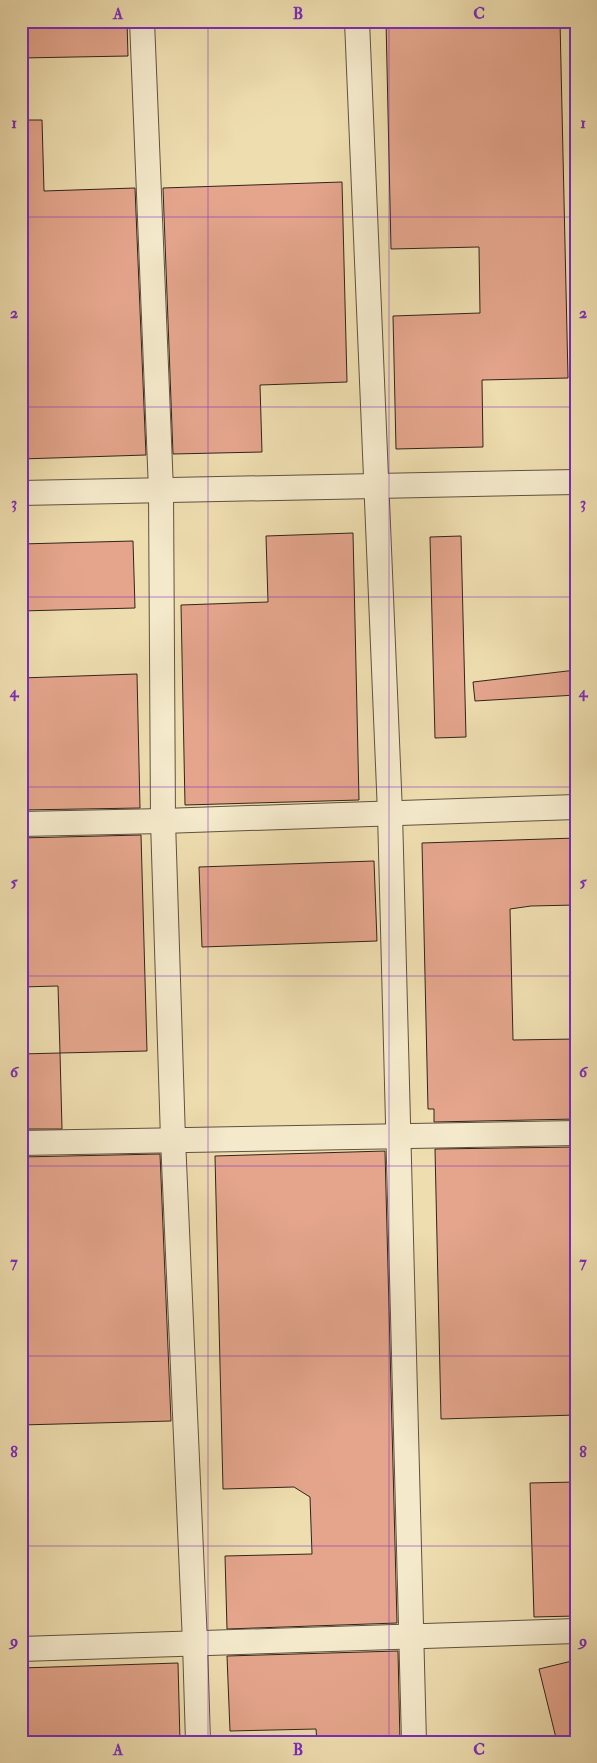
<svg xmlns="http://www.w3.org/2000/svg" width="597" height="1763" font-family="'IM FELL Double Pica',serif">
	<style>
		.building { fill: #e4a58c; stroke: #31241b }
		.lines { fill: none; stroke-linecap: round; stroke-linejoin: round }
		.street-casing { stroke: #605240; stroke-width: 26 }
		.street { stroke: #f4e9cb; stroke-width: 24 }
		.grid { fill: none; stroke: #7b2cbf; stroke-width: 1; stroke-opacity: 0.55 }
		.neatline { fill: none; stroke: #7b2cbf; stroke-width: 2 }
		.grid-label { font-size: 16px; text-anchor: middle; font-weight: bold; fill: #7b2cbf }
	</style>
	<rect width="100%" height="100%" fill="#eeddaf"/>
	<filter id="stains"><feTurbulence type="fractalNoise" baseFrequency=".004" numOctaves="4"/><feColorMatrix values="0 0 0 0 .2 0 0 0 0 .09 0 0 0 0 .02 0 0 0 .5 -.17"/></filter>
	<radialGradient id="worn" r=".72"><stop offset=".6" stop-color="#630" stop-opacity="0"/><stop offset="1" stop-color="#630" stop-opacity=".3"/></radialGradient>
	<g class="building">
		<polygon points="21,21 127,21 128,56 21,58"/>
		<polygon points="386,21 560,21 568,378 482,380 483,447 396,449 393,316 480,313 479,247 391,249"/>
		<polygon points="21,120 42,120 44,191 135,188 146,455 21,459"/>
		<polygon points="342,182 347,382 260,385 262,452 173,454 163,188"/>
		<polygon points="353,533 359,800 185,805 181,605 268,602 266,536"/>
		<polygon points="461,536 466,737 435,738 430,537"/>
		<polygon points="133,541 135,608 21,611 21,544"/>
		<polygon points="576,670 576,695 475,701 473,682"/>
		<polygon points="137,674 140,808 21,810 21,678"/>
		<polygon points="141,835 147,1051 60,1053 58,986 21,987 21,838"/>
		<polygon points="576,838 576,905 531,906 510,909 513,1040 576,1039 576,1119 434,1122 434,1109 428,1109 422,843"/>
		<polygon points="374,861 377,941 202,947 199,867"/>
		<polygon points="60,1053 62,1129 21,1129 21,1054"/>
		<polygon points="576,1147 576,1415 441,1419 435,1149"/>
		<polygon points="385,1151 397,1623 227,1629 225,1556 312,1554 310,1497 294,1487 223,1489 215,1156"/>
		<polygon points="160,1154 171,1421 21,1425 21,1157"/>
		<polygon points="576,1482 576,1616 534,1617 530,1483"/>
		<polygon points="398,1651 400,1742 317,1742 316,1729 230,1731 227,1656"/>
		<polygon points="576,1660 576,1734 556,1738 539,1669"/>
		<polygon points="178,1663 180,1742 21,1742 21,1668"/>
	</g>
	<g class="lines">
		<g class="street-casing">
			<g id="street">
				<polyline points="142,21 161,490 163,821 173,1139 195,1643 198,1742"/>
				<polyline points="357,21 390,813 414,1742"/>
				<polyline points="21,493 576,482"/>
				<polyline points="21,824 163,821 576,807"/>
				<polyline points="21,1143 576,1133"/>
				<polyline points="21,1649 576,1631"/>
			</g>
		</g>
		<use href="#street" class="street"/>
	</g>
	<path class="grid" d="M208,21V1742M389,21V1742M21,217H576M21,407H576M21,597H576M21,787H576M21,976H576M21,1166H576M21,1356H576M21,1546H576"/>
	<rect width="597" height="1763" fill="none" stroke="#eeddaf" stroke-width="55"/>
	<rect x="28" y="28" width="542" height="1708" class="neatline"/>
	<g class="grid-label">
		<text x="118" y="19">A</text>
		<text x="298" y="19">B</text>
		<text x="479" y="19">C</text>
		<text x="14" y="128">1</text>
		<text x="583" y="128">1</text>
		<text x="14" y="318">2</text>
		<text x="583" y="318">2</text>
		<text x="14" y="508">3</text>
		<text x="583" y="508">3</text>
		<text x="14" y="697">4</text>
		<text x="583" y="697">4</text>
		<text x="14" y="887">5</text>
		<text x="583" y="887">5</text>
		<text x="14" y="1077">6</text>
		<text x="583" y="1077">6</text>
		<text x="14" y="1267">7</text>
		<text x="583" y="1267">7</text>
		<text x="14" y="1457">8</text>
		<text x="583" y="1457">8</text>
		<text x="14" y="1646">9</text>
		<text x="583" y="1646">9</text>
		<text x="118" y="1755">A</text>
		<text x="298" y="1755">B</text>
		<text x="479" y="1755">C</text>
	</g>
	<rect width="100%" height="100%" filter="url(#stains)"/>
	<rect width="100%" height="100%" fill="url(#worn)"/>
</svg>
